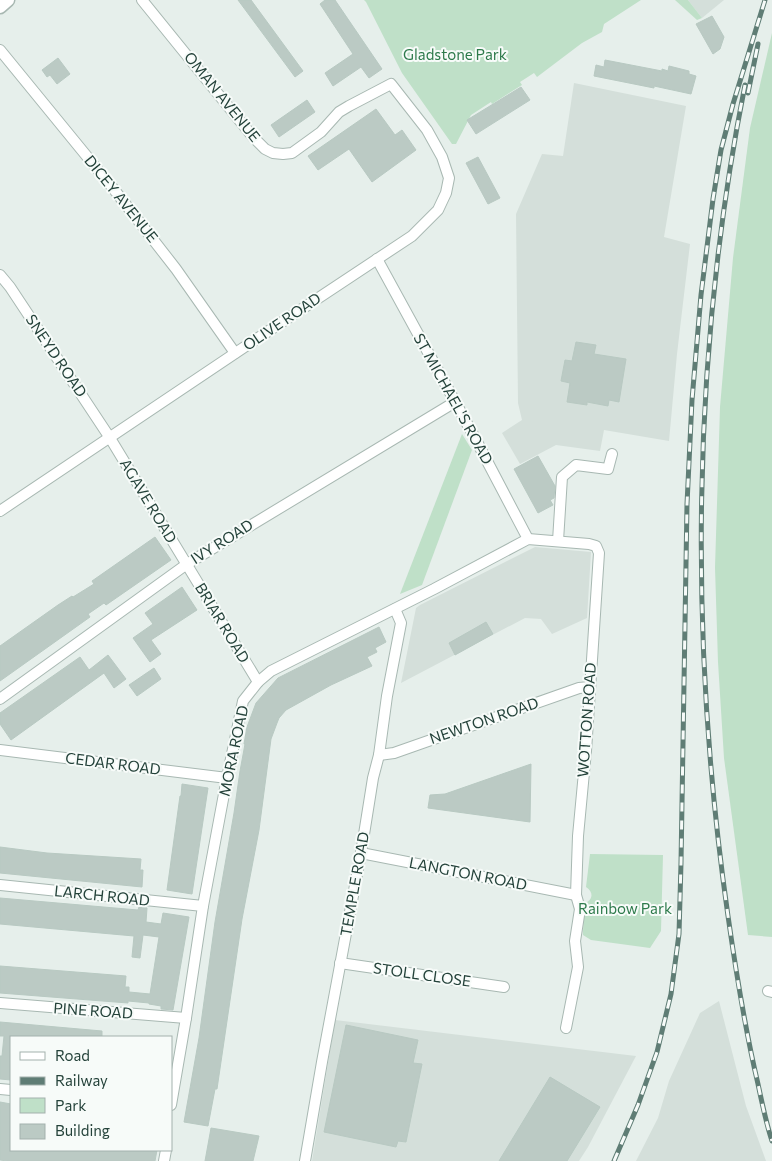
<svg xmlns="http://www.w3.org/2000/svg" width="772" height="1161" font-family="Commissioner,sans-serif">
	<style>
		.built { fill: #d4dfda }
		.green { fill: #bfe0c8 }
		.building { fill: #bbcac4; stroke: #b8c9c2 }
		.lines { fill: none; stroke-linecap: round; stroke-linejoin: round }
		.minor-casing { stroke: #a8b8b2; stroke-width: 12 }
		.tertiary-casing { stroke: #a8b8b2; stroke-width: 15 }
		.minor { stroke: #fff; stroke-width: 10 }
		.tertiary { stroke: #fff; stroke-width: 12 }
		.rail-casing { stroke: #5f7d75; stroke-width: 5 }
		.rail { stroke: #f7fbf9; stroke-width: 3; stroke-dasharray: 9; stroke-linecap: butt }
		.labels { text-anchor: middle; stroke-width: 4; stroke-linejoin: round; paint-order: stroke }
		.park-label { font-size: 15px; fill: #2d7a4b; stroke: #f7fbf9 }
		.street-label { font-size: 15px; fill: #24423a; stroke: #f7fbf9 }
	</style>
	<rect width="100%" height="100%" fill="#e6efeb"/>
	<g class="built">
		<polygon points="688,0 724,0 702,18"/>
		<polygon points="574,83 686,106 664,237 690,244 677,354 669,441 604,430 600,451 556,445 520,464 502,433 522,420 518,403 516,214 542,154 563,156"/>
		<polygon points="535,547 591,552 587,618 552,634 541,619 525,618 401,683 416,608 420,605"/>
		<polygon points="719,1001 746,1106 766,1161 636,1161 658,1118 669,1081 700,1013"/>
		<polygon points="335,1020 636,1056 588,1147 579,1161 312,1161"/>
	</g>
	<g class="green">
		<polygon points="364,0 641,0 604,24 602,32 582,43 537,77 534,73 520,82 522,85 492,104 491,102 471,115 456,144 452,144 402,73 366,2"/>
		<polygon points="675,0 688,0 702,18 697,20"/>
		<polygon points="772,33 772,937 748,935 724,758 718,662 715,568 720,407 733,258 750,128"/>
		<polygon points="462,434 472,450 422,585 400,594"/>
		<path d="M590,854L663,855L661,931L650,948L591,940L583,935V931L585,903C593,900 594,892 586,887Z"/>
	</g>
	<g class="building">
		<polygon points="238,0 251,0 303,71 295,77"/>
		<polygon points="325,0 335,0 382,69 369,78 361,67 333,86 325,73 353,54 320,4"/>
		<polygon points="712,16 724,37 720,49 713,54 696,24"/>
		<polygon points="58,58 70,74 57,84 50,75 47,77 42,70"/>
		<polygon points="605,60 662,71 662,69 668,71 669,66 689,71 689,74 696,76 691,94 654,86 654,88 594,76 596,65 604,67"/>
		<polygon points="521,87 530,100 476,134 467,120"/>
		<polygon points="307,100 315,112 279,137 271,125"/>
		<polygon points="376,109 395,135 402,130 416,150 372,182 349,149 318,170 308,156"/>
		<polygon points="478,157 500,198 488,204 466,163"/>
		<polygon points="576,342 596,345 594,354 626,359 619,402 609,400 608,406 587,402 587,405 567,402 570,383 561,381 565,360 572,361"/>
		<polygon points="538,456 555,486 554,498 550,500 553,505 538,513 514,469"/>
		<polygon points="155,537 171,560 106,605 104,603 88,614 90,617 0,681 0,646 58,605 72,596 73,597 94,584 92,581"/>
		<polygon points="182,587 197,610 151,640 161,654 150,662 133,638 153,624 145,613"/>
		<polygon points="486,622 493,634 455,655 449,643"/>
		<polygon points="379,627 386,642 375,648 377,652 367,657 372,666 331,685 286,710 279,718 277,723 271,739 259,830 242,919 217,1089 215,1089 208,1126 184,1122 199,1038 215,922 234,813 240,771 245,744 244,744 247,727 256,703 278,678"/>
		<polygon points="108,655 126,679 114,688 104,673 11,740 0,724 0,713 80,657 89,670"/>
		<polygon points="154,668 161,679 137,696 129,685"/>
		<polygon points="531,764 530,822 428,808 430,795 445,794"/>
		<polygon points="182,784 208,788 192,894 167,890 180,796 181,796"/>
		<polygon points="0,847 47,853 141,859 140,870 143,870 142,887 0,873"/>
		<polygon points="0,898 138,910 139,907 147,908 146,922 161,924 163,913 189,917 173,1010 161,1009 161,1006 149,1004 149,1003 128,1001 128,1003 0,993 0,966 126,976 125,987 129,987 129,992 150,994 159,937 143,935 140,958 132,957 134,936 0,924"/>
		<polygon points="0,1022 102,1031 102,1037 11,1037 11,1080 0,1079 0,1056 2,1056 4,1036 0,1036"/>
		<polygon points="346,1025 418,1040 413,1063 422,1064 406,1142 398,1141 396,1147 324,1132"/>
		<polygon points="550,1077 600,1107 567,1161 499,1161"/>
		<polygon points="0,1102 11,1104 11,1150 157,1150 155,1161 7,1161 0,1160"/>
		<polygon points="211,1128 259,1136 253,1161 205,1161"/>
	</g>
	<g class="lines">
		<g class="minor-casing">
			<g id="minor">
				<polyline points="0,50 116,192 176,269 235,353"/>
				<polyline points="377,259 476,440 528,539"/>
				<polyline points="0,275 10,287 110,438 258,682"/>
				<polyline points="0,511 255,340 412,236 438,210 446,193 449,178 442,157 427,130 391,84 349,106 339,112 321,132 292,153 283,154 273,153 265,149 253,137 142,0"/>
				<polyline points="558,541 562,477 576,465 608,469 612,454"/>
				<polyline points="0,699 187,564 455,402"/>
				<polyline points="0,750 227,778"/>
				<polyline points="379,755 394,753 579,688 589,687"/>
				<polyline points="361,853 576,895"/>
				<polyline points="0,885 203,906"/>
				<polyline points="340,963 504,987"/>
				<polyline points="768,991 772,992"/>
				<polyline points="0,1003 186,1018"/>
				<polyline points="0,1089 11,1090"/>
				<polyline points="171,1105 186,1018 203,906 227,778 243,701 258,682 271,671 434,589 528,539 589,544 596,546 599,553 586,751 578,836 576,895 580,909 575,941 578,967 566,1028"/>
				<polyline points="164,1161 166,1150"/>
				<polyline points="305,1161 322,1062 361,853 373,778 379,755 387,696 401,623 395,609"/>
			</g>
		</g>
		<g class="tertiary-casing">
			<polyline id="tertiary" points="0,7 8,0"/>
		</g>
		<use href="#minor" class="minor"/>
		<use href="#tertiary" class="tertiary"/>
		<g class="rail-casing">
			<g id="rail">
				<path d="M745,85C691,356 689,643 728,916C736,972 745,1029 758,1084C762,1103 766,1123 772,1141"/>
				<polyline points="748,93 758,44"/>
				<polyline points="614,1161 638,1105 657,1052 671,994 679,934 681,863 687,504 692,400 701,295 713,199 721,150 733,104 765,0"/>
			</g>
		</g>
		<use href="#rail" class="rail"/>
	</g>
	<g class="labels">
		<g class="park-label">
			<text x="455" y="60">Gladstone Park</text>
			<text x="625" y="914">Rainbow Park</text>
		</g>
		<g class="street-label">
			<text transform="translate(222 97) rotate(51)" y="5">OMAN AVENUE</text>
			<text transform="translate(121 199) rotate(51)" y="5">DICEY AVENUE</text>
			<text transform="translate(282 322) rotate(-34)" y="5">OLIVE ROAD</text>
			<text transform="translate(56 356) rotate(56)" y="5">SNEYD ROAD</text>
			<text transform="translate(453 399) rotate(61)" y="5">ST MICHAEL'S ROAD</text>
			<text transform="translate(148 501) rotate(59)" y="5">AGAVE ROAD</text>
			<text transform="translate(222 542) rotate(-32)" y="5">IVY ROAD</text>
			<text transform="translate(222 623) rotate(59)" y="5">BRIAR ROAD</text>
			<text transform="translate(587 720) rotate(-86)" y="5">WOTTON ROAD</text>
			<text transform="translate(484 721) rotate(-19)" y="5">NEWTON ROAD</text>
			<text transform="translate(234 751) rotate(-78)" y="5">MORA ROAD</text>
			<text transform="translate(113 764) rotate(7)" y="5">CEDAR ROAD</text>
			<text transform="translate(468 874) rotate(11)" y="5">LANGTON ROAD</text>
			<text transform="translate(355 884) rotate(-80)" y="5">TEMPLE ROAD</text>
			<text transform="translate(102 896) rotate(6)" y="5">LARCH ROAD</text>
			<text transform="translate(422 975) rotate(8)" y="5">STOLL CLOSE</text>
			<text transform="translate(93 1011) rotate(4)" y="5">PINE ROAD</text>
		</g>
	</g>
	<rect x="10" y="1036" width="162" height="115" fill="#f7fbf9" stroke="#a3b1ad"/>
	<rect x="20" y="1052" width="25" height="8" fill="#ffffff" stroke="#a3b1ad"/>
	<text x="55" y="1061" font-size="15" fill="#24423a">Road</text>
	<rect x="20" y="1077" width="25" height="8" fill="#5f7d75" stroke="#a3b1ad"/>
	<text x="55" y="1086" font-size="15" fill="#24423a">Railway</text>
	<rect x="20" y="1098" width="25" height="15" fill="#bfe0c8" stroke="#a3b1ad"/>
	<text x="55" y="1111" font-size="15" fill="#24423a">Park</text>
	<rect x="20" y="1124" width="25" height="15" fill="#bbcac4" stroke="#a3b1ad"/>
	<text x="55" y="1136" font-size="15" fill="#24423a">Building</text>
</svg>
